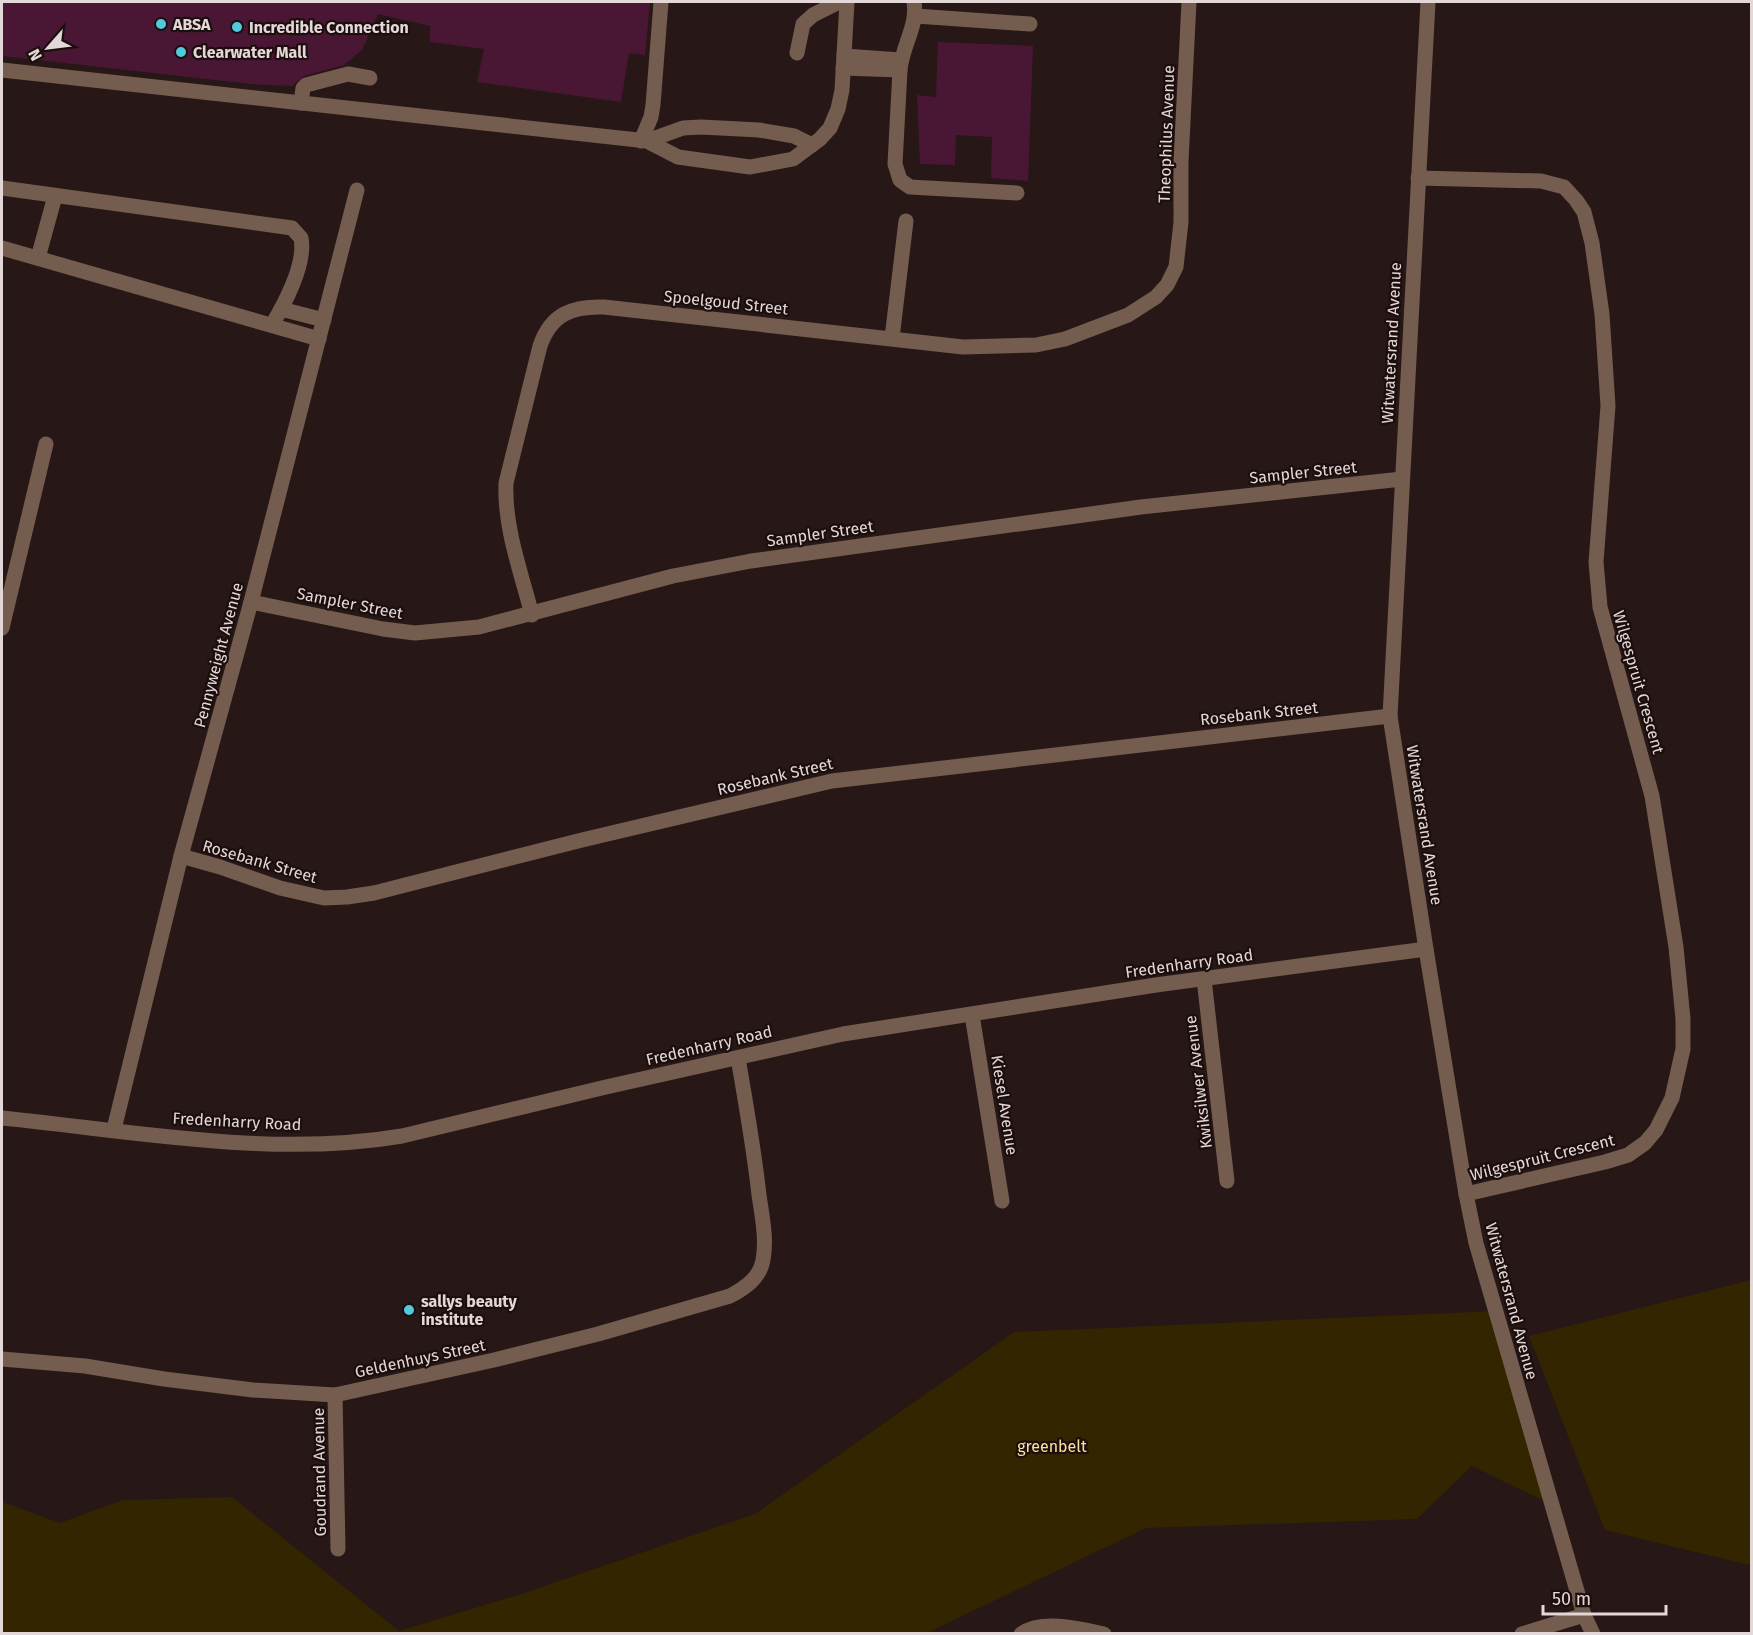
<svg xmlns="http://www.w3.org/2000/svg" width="1753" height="1635" font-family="'Fira Sans',sans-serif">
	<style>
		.green { fill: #322500 }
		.building { fill: #491734 }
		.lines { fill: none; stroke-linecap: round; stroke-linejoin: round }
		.minor { stroke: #745d4e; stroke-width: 15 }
		.poi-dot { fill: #53cadc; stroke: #1d0e0e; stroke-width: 2 }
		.labels { text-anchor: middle; stroke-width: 4.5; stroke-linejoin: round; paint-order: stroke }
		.poi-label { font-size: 16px; font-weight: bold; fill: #e3d7d7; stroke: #1d0e0e; text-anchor: start }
		.street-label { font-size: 16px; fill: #e3d7d7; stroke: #1d0e0e }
		.park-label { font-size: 16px; fill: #fae29c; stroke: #1d0e0e }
	</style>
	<rect width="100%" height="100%" fill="#271717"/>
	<g class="green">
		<polygon points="1751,1280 1751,1563 1749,1565 1605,1530 1529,1336"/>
		<polygon points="1497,1311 1552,1505 1472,1466 1417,1519 1146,1528 927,1633 2,1634 2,1502 60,1523 123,1500 232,1497 399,1631 521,1594 755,1514 1014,1332"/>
	</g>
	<g class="building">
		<polygon points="2,2 650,2 645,55 629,53 621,102 477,82 484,49 430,42 430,26 378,14 362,50 344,65 304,76 292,86 251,84 2,56"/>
		<polygon points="938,42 1033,46 1028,181 991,178 992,137 956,135 955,165 920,164 917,95 936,97"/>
	</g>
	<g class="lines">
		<g class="minor">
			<path d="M914,2C918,26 902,46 900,70L895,164L900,180L910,187L1017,193"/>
			<polyline points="1428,2 1390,716 1426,949 1466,1194 1476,1243 1584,1615 1593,1634"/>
			<polyline points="916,16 1030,24"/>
			<polyline points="797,53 803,24 813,15 839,2"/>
			<polyline points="844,56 901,60"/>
			<polyline points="843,68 900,70"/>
			<polyline points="2,70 647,141 678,157 750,167 793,159 820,139 830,128 838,109 842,90 847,2"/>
			<polyline points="301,103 303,88 306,85 348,74 370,78"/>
			<polyline points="641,141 651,117 653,105 661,2"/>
			<polyline points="647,141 683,128 701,127 759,130 794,136 812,145"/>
			<polyline points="1418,178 1541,181 1564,187 1576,200 1584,212 1592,243 1602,314 1608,406 1596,562 1600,607 1652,796 1676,947 1683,1019 1683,1049 1672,1098 1656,1130 1645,1143 1628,1155 1605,1162 1466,1194"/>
			<path d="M2,188L292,228L301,238C306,263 285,303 272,325"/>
			<polyline points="2,248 319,339"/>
			<polyline points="38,258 55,196"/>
			<polyline points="281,309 324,320"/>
			<polyline points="892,338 906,221"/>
			<polyline points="251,602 383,629 415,633 479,627 673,576 751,561 1141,507 1402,479"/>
			<path d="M532,615C521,572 504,527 506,483L540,346C551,314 572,306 604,307L963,347L1036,345L1065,339L1128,315L1156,297L1167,285L1176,267L1181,222V161L1189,2"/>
			<polyline points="2,628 46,444"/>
			<polyline points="181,856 220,867 280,888 324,898 347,897 374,893 582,840 832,781 1390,716"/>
			<polyline points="1204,979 1227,1181"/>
			<polyline points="972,1015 1002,1201"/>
			<path d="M2,1118C132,1131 272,1158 402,1136L606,1087L843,1034L1156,985L1426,949"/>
			<polyline points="114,1129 181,856 251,602 357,190"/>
			<path d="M2,1359L85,1366L164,1379L253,1390L335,1395L494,1360L598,1334L730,1296C745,1288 760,1278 763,1260C767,1239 762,1216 759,1195C754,1149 746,1104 738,1058"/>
			<polyline points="335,1395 338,1549"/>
			<path d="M1021,1634C1042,1619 1081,1629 1104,1634"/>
			<polyline points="1522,1634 1584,1615"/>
		</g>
	</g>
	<g class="poi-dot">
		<circle cx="161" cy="24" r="6"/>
		<circle cx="237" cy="27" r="6"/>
		<circle cx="181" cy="52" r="6"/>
		<circle cx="409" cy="1310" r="6"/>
	</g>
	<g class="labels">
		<g class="poi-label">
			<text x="173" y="30">ABSA</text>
			<text x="249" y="33">Incredible Connection</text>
			<text x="193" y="58">Clearwater Mall</text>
			<text x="421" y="1307">sallys beauty<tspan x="421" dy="18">institute</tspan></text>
		</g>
		<g class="street-label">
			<text transform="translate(1166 134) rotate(-88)" y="6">Theophilus Avenue</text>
			<text transform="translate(726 302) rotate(6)" y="6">Spoelgoud Street</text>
			<text transform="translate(1391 343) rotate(-87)" y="6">Witwatersrand Avenue</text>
			<text transform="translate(1303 472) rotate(-6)" y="6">Sampler Street</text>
			<text transform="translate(820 533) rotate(-8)" y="6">Sampler Street</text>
			<text transform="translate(350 603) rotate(11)" y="6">Sampler Street</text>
			<text transform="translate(218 655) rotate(-75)" y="6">Pennyweight Avenue</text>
			<text transform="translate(1639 682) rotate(74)" y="6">Wilgespruit Crescent</text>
			<text transform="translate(1259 713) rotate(-6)" y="6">Rosebank Street</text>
			<text transform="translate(775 776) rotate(-13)" y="6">Rosebank Street</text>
			<text transform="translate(1425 825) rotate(81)" y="6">Witwatersrand Avenue</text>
			<text transform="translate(260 861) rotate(16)" y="6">Rosebank Street</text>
			<text transform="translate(1189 963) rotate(-8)" y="6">Fredenharry Road</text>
			<text transform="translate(709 1045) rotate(-13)" y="6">Fredenharry Road</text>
			<text transform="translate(1198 1082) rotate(-97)" y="6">Kwiksilwer Avenue</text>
			<text transform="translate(1005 1105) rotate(81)" y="6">Kiesel Avenue</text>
			<text transform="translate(237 1121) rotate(3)" y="6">Fredenharry Road</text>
			<text transform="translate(1542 1157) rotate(-14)" y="6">Wilgespruit Crescent</text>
			<text transform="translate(1512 1301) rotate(75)" y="6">Witwatersrand Avenue</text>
			<text transform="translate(420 1358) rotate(-12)" y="6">Geldenhuys Street</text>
			<text transform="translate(319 1472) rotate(-91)" y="6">Goudrand Avenue</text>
		</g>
		<g class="park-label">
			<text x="1052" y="1452">greenbelt</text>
		</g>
	</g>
	<rect width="1753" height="1635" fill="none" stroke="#e3d7d7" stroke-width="6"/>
	<g transform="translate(48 48) rotate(242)" stroke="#1d0e0e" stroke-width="4.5" paint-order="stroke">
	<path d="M0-4.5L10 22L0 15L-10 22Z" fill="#e3d7d7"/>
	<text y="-9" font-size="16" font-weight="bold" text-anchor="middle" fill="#e3d7d7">N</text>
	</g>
	<path d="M1543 1605v9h123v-9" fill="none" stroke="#e3d7d7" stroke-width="3"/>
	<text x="1552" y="1605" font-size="18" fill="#e3d7d7" stroke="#1d0e0e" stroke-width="4.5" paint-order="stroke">50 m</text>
</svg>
